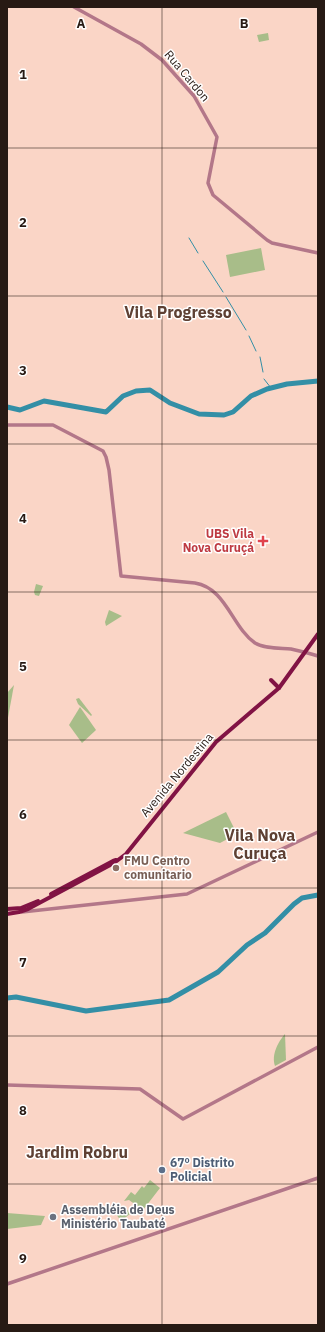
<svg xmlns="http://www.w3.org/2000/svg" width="325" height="1332" font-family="'IBM Plex Sans',sans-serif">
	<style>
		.green { fill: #a8bd89 }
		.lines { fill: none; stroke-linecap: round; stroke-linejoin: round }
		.stream { stroke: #338fa6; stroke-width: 1 }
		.river { stroke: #338fa6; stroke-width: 5 }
		.minor { stroke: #b37789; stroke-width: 3.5 }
		.major { stroke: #811344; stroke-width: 4 }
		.grid { fill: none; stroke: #271a14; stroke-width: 1; stroke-opacity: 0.55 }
		.health-dot { fill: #e0444e; stroke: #fff; stroke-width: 1.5 }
		.education-dot { fill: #8d6e63; stroke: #fff; stroke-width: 1.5 }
		.service-dot { fill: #5c6f8a; stroke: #fff; stroke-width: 1.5 }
		.worship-dot { fill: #6b7280; stroke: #fff; stroke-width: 1.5 }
		.labels { text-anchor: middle; stroke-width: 3; stroke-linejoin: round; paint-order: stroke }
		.street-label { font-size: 12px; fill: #271a14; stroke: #fff }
		.health-label { font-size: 12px; font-weight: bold; fill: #be3a42; stroke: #fff; text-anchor: end }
		.education-label { font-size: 12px; font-weight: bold; fill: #785e54; stroke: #fff; text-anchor: start }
		.service-label { font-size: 12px; font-weight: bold; fill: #4e5e75; stroke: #fff; text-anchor: start }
		.worship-label { font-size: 12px; font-weight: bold; fill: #5b616d; stroke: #fff; text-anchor: start }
		.district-label { font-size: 16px; font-weight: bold; fill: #5e4033; stroke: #fff }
		.grid-label { font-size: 13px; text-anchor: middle; font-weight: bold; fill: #271a14; stroke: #fff; stroke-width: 3; stroke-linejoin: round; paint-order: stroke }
	</style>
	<rect width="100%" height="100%" fill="#fad5c6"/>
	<g class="green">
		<polygon points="268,33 269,40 259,42 257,35"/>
		<polygon points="261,248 265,270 230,277 226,255"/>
		<polygon points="36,584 43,586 39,596 35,595 34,592"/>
		<polygon points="109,610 122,616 106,626 105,622"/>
		<polygon points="14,685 7,723 7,693"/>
		<polygon points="79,698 92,715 91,716 78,704 76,699"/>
		<polygon points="80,707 96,730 82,743 69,725"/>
		<polygon points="226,812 237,834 220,843 183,833"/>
		<path d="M285,1034L286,1060L275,1066C271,1055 278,1042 285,1034Z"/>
		<polygon points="150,1180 160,1188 143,1210 129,1200 124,1201 131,1192 135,1195 142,1186 144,1188"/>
		<polygon points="125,1206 130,1214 121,1221 116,1214"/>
		<polygon points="7,1213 45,1216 41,1225 7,1229"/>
	</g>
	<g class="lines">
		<g class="stream">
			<polyline points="189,238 198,253"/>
			<polyline points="203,261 223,292"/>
			<polyline points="226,297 246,330"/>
			<polyline points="249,336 256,351"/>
			<polyline points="260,357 263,372"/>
			<polyline points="264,379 271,388"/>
		</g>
		<g class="river">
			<polyline points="7,407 20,410 44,401 106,412 123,396 136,391 150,390 170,403 199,414 224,415 233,412 251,396 267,389 287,384 318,381"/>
			<polyline points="7,998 16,997 86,1011 169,1000 218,972 247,945 265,933 294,904 302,898 318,895"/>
		</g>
		<g class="minor">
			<polyline points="74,7 141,44 162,60 194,96 217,137 208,183 213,195 267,240 272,243 318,253"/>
			<path d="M7,425H53L103,451L106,457L109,470L121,576L195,583C226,588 232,627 255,643C265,649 280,648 291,649C300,651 309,653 318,656"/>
			<polyline points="22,912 187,894 318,832"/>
			<polyline points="7,1085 140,1089 183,1119 318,1047"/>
			<polyline points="7,1284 318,1178"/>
		</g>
		<g class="major">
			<polyline points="271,680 279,688"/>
			<polyline points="51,894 113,861 116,860"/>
			<polyline points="7,909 21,908 38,901"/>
			<polyline points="7,914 19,912 28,909 114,863 126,854 216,742 279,688 318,634"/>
		</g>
	</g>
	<path class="grid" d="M162,7V1325M7,148H318M7,296H318M7,444H318M7,592H318M7,740H318M7,888H318M7,1036H318M7,1184H318"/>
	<path class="health-dot" d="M261 535h4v4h4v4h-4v4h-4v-4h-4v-4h4z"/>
	<circle class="education-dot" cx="116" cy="868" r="4"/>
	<circle class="service-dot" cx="162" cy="1170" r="4"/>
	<circle class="worship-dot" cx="53" cy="1217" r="4"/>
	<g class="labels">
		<g class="street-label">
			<text transform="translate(187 76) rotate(50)" y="4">Rua Cardon</text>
			<text transform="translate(177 775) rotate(-50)" y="4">Avenida Nordestina</text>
		</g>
		<g class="health-label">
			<text x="254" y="538">UBS Vila<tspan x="254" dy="14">Nova Curuçá</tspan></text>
		</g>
		<g class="education-label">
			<text x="124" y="865">FMU Centro<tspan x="124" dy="14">comunitario</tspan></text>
		</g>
		<g class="service-label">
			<text x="170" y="1167">67º Distrito<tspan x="170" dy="14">Policial</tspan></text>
		</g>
		<g class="worship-label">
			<text x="61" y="1214">Assembléia de Deus<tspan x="61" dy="14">Ministério Taubaté</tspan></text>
		</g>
		<g class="district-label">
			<text x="178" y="318">Vila Progresso</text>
			<text x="260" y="841">Vila Nova<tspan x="260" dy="18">Curuça</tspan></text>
			<text x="77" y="1158">Jardim Robru</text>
		</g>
	</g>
	<g class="grid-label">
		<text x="81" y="28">A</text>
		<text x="244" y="28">B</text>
		<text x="23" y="79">1</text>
		<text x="23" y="227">2</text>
		<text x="23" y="375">3</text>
		<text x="23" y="523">4</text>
		<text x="23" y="671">5</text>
		<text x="23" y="819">6</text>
		<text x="23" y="967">7</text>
		<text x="23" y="1115">8</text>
		<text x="23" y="1263">9</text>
	</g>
	<rect width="325" height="1332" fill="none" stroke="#271a14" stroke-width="16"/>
</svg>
